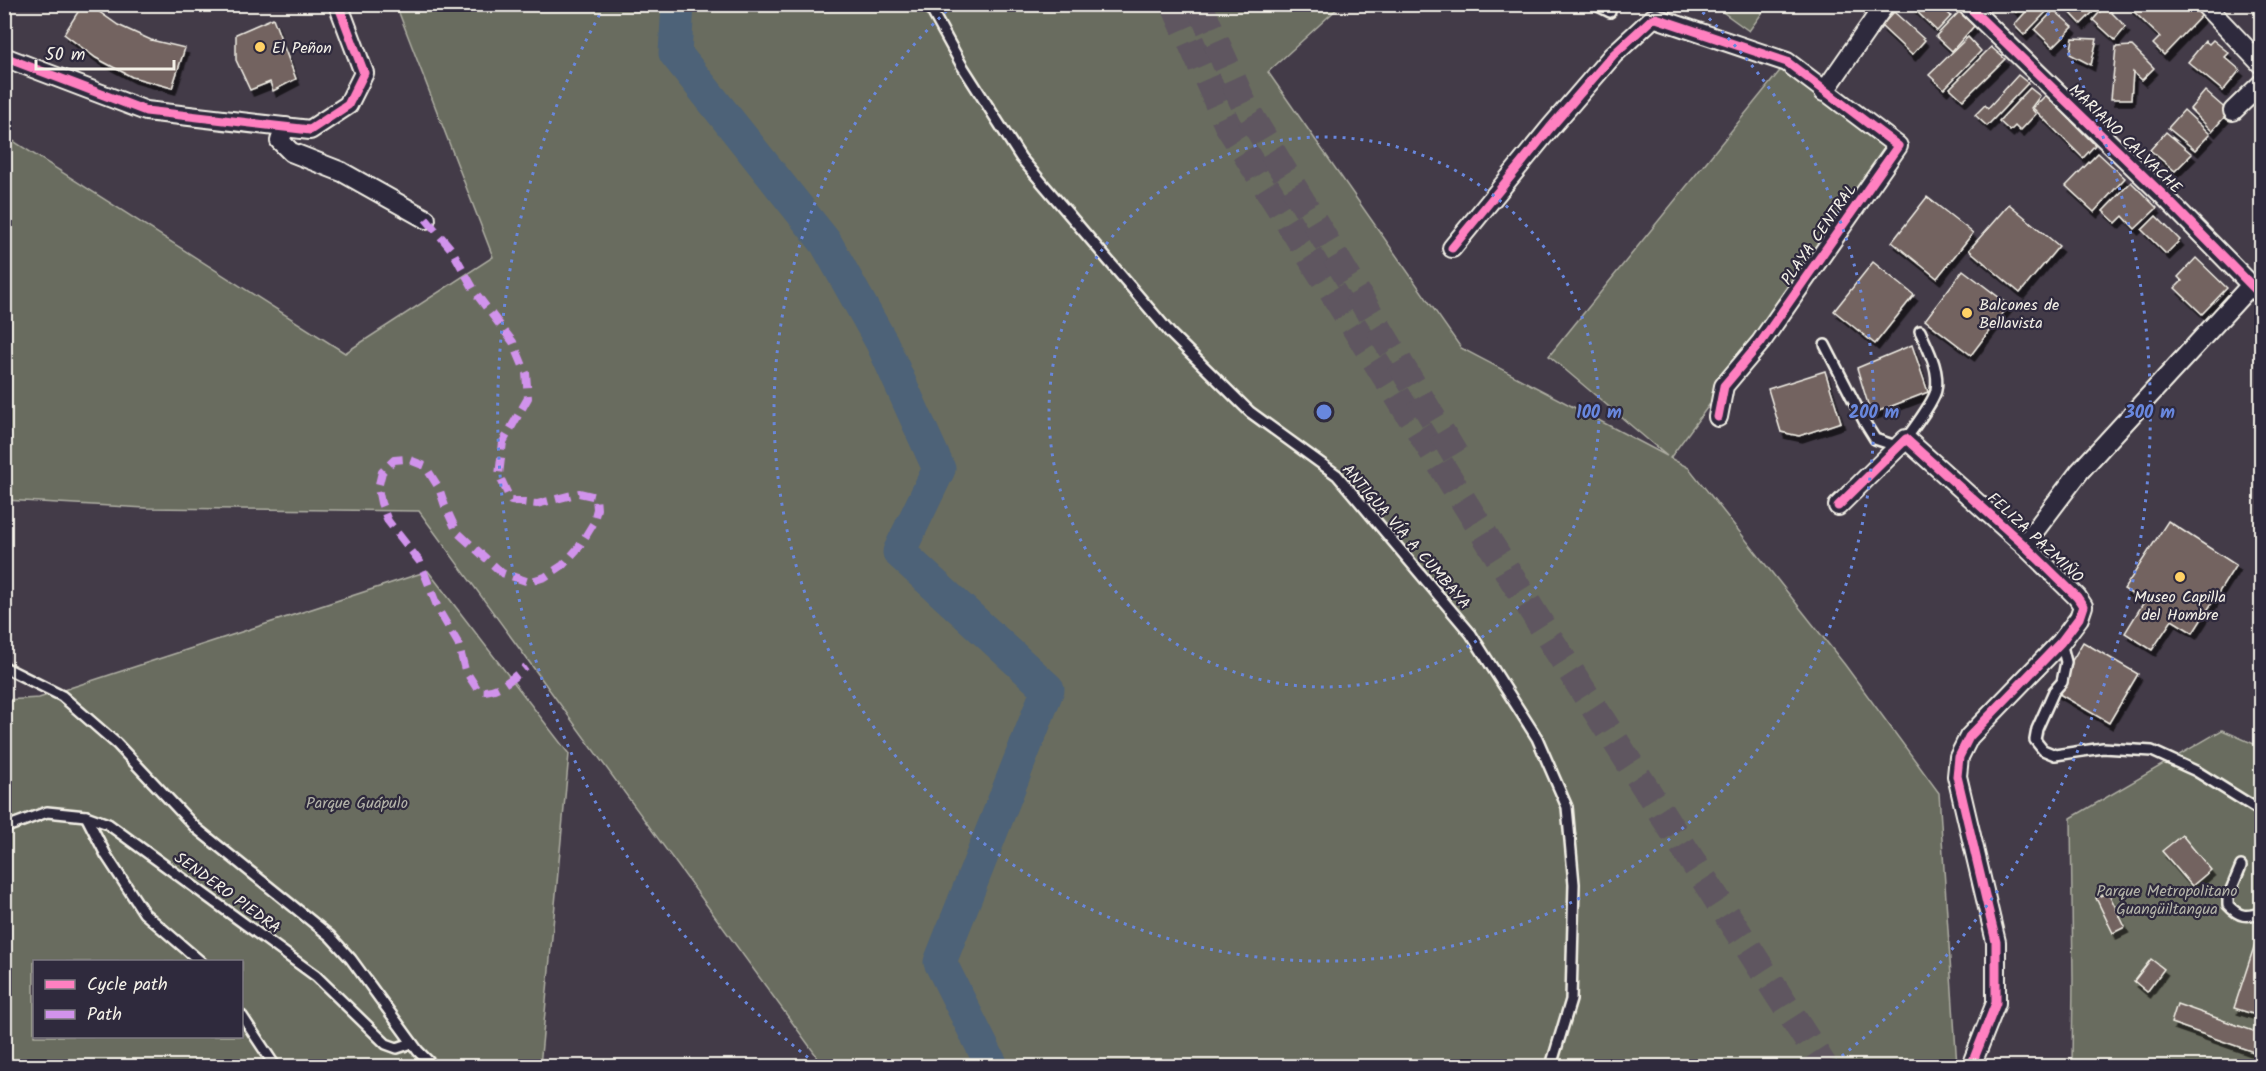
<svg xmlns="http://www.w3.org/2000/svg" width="2266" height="1071" font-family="Kalam,sans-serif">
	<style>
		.green { fill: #696c5e; stroke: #aeaea3; stroke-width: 1.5; fill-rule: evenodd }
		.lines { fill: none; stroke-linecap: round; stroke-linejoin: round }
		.river { stroke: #4d6278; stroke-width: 33 }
		.building { fill: #736461; stroke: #f4f1e8; stroke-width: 1.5; filter: url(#shadow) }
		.primary-tunnel { stroke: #5e5660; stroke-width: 27; stroke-dasharray: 27 14; stroke-linecap: butt }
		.service-casing { stroke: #f4f1e8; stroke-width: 14 }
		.minor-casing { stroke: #f4f1e8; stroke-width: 22 }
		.service { stroke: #2f2a3d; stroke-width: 9 }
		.minor { stroke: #2f2a3d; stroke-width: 18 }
		.quiet { stroke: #d193ec; stroke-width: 8; stroke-dasharray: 15 8; stroke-linecap: butt }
		.cycleway-casing { stroke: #2f2a3d; stroke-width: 13 }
		.cycleway { stroke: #ff80c0; stroke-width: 9 }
		.ring { fill: none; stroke: #6887de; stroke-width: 3; stroke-dasharray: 3 6 }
		.poi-dot { fill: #ffd166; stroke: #2f2a3d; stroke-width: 2 }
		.labels { text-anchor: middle; stroke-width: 4.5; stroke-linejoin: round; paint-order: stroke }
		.poi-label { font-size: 16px; fill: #f4f1e8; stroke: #2f2a3d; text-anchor: start }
		.street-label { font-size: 16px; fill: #f4f1e8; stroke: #2f2a3d }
		.park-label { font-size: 16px; fill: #b5b5aa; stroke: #2f2a3d }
		.centre { fill: #6887de; stroke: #2f2a3d; stroke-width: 3 }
		.ring-label { font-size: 18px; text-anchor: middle; font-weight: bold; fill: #6887de; stroke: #2f2a3d; stroke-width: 4.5; stroke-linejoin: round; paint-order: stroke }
	</style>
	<defs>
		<filter id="shadow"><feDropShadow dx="3.5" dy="6" stdDeviation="0" flood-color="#0009"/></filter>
	</defs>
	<rect width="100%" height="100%" fill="#433b48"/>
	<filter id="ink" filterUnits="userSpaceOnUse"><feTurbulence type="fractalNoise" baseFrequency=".0167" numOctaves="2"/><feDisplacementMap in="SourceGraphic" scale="12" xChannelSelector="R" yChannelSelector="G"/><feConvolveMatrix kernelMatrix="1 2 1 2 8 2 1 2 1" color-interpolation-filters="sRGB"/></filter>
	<g filter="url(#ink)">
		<g class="green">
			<polygon points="396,5 1341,5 1268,72 1461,348 1667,456 1549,356 1787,62 1897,150 1670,458 1689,468 1845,665 1939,793 1957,1066 817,1066 816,1055 419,511 146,508 5,500 4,135 345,353 493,257"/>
			<polygon points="1713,5 1768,5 1749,31"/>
			<path d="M428,571L569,754L540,1066H5V700L39,698ZM34,962H242V1036H34Z"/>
			<polygon points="2222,730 2261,747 2261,1066 2072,1066 2073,979 2071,818"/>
		</g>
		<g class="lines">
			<polyline class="river" points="678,4 675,53 826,243 882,343 939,469 899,552 1048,689 940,962 992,1066"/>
		</g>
		<g class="building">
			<polygon points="83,4 88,4 118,25 151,40 185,48 172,88 132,77 96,58 64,34"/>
			<polygon points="1909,4 1939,4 1951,16 1937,31"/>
			<polygon points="2008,4 2025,4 2016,12"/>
			<polygon points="2033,4 2049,4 2051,7 2024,35 2014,25"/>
			<polygon points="2070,4 2101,4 2081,24 2068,10"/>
			<polygon points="2126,4 2168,4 2172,9 2176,4 2191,4 2202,15 2164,55 2153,44 2160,37"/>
			<polygon points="2248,4 2262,4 2262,8 2256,13"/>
			<polygon points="2105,6 2126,27 2115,40 2093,20"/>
			<polygon points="2054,10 2073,27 2053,47 2035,30"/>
			<polygon points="1894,12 1925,40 1912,55 1881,26"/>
			<polygon points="1959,12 1974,26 1952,51 1936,36"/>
			<polygon points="273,18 296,79 273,91 270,82 250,90 236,60 236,34"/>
			<polygon points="1968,37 1981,51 1944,89 1929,75"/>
			<polygon points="2073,38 2097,39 2091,65 2070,54"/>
			<polygon points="2213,40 2229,53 2225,57 2240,70 2223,91 2188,62 2205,41 2209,44"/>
			<polygon points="2132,46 2154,68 2142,80 2133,72 2131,99 2111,99 2116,47"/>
			<polygon points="1991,47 2005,59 1963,100 1950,88"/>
			<polygon points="2018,75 2028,83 1987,126 1975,115 1985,105 1988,108"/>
			<polygon points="2030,88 2040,96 2031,108 2036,114 2020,131 2015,126 2010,131 1999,121"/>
			<polygon points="2205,91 2229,112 2212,131 2190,109"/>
			<polygon points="2046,95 2095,145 2083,158 2033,108"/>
			<polygon points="2184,110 2210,134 2195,150 2168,128"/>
			<polygon points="2166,132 2192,154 2175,171 2150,150"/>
			<polygon points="2098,153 2125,178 2094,212 2066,186"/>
			<polygon points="2131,182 2157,208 2135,229 2123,216 2116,223 2103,211"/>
			<polygon points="1927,197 1973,233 1937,278 1892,242"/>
			<polygon points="2009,204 2059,246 2020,293 1969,250"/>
			<polygon points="2156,216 2180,240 2166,254 2142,230"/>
			<polygon points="2196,258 2227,288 2202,314 2175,288 2182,281 2178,277"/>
			<polygon points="1873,262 1914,295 1875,344 1834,311"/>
			<polygon points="1963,270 2009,305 1971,355 1925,320"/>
			<polygon points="1912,345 1928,392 1871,414 1857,368"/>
			<polygon points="1825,371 1841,422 1799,436 1781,432 1768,389"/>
			<polygon points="2168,521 2236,565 2193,633 2172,620 2152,650 2125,633 2144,602 2124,589"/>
			<polygon points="2083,642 2138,674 2109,723 2054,691"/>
			<polygon points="2182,835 2211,870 2192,886 2162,851"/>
			<polygon points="2108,892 2125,927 2113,933 2096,898"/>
			<polygon points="2255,944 2262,946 2262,1017 2234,1008"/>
			<polygon points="2151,959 2164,969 2147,992 2134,981"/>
			<polygon points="2177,1004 2262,1034 2262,1055 2171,1023"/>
		</g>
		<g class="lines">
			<g class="primary-tunnel">
				<polyline points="1174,4 1227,124 1555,647 1824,1066"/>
				<polyline points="1199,4 1245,107 1460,463"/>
			</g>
			<g class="service-casing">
				<g id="service">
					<polyline points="928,4 961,64 1021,158 1171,334 1250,412 1337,475 1471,634 1537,738 1567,807 1574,884 1571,1000 1551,1066"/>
					<polyline points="1594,4 1610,12"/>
					<polyline points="1825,345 1865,423 1875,439 1899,447"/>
					<path d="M1906,439C1913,429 1935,400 1936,390C1940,370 1928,349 1920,331"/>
					<polyline points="2061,642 2066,662 2062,682 2054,691 2037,729 2035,740 2043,750 2055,755 2103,748 2152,751 2196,771 2262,812"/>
					<polyline points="4,667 62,696 117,744 196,828 330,936 351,959 418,1051 433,1066"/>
					<polyline points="86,816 106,855 144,913 201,962"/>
					<polyline points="4,828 47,812 86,816 108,824 316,976 386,1044 397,1048 412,1043"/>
					<path d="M2241,866L2228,897V905C2239,917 2246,918 2262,912"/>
					<polyline points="242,1016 275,1066"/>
				</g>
			</g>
			<g class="minor-casing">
				<g id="minor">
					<polyline points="1966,4 2160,192 2262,296"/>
					<polyline points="2204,4 2262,65"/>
					<polyline points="4,57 146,111 310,130 348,105 364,73 338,4"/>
					<polyline points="1824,92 1885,4"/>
					<polyline points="2233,111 2262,83"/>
					<polyline points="285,127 280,141 291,152 342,172 426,219"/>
					<polyline points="1452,248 1550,128 1613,55 1652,19 1656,18 1787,62 1898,146 1761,342 1724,386 1718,417"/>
					<polyline points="1838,506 1906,439 2024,545 2077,597 2083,606 2079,618 2061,642 1969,737 1959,757 1957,776 1996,942 1996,1003 1971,1066"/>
					<polyline points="2024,545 2080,471 2251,285"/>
				</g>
			</g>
			<use href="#service" class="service"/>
			<use href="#minor" class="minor"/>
			<path class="quiet" d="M426,219L452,250L477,295L513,342L526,373L528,398L503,442L499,475L511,501L537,504L579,493L596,497L597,509L593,524L579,547L563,565L545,577L529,582L502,573L457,532L445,506L439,488L425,466L407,459L394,460L382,472L378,488L381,503L388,521L420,562L439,611L458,643L465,670L478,690C496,695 512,678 526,667"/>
			<g class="cycleway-casing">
				<g id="cycleway">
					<polyline points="1966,4 2160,192 2262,296"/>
					<polyline points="4,57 146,111 310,130 348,105 364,73 338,4"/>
					<polyline points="1452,248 1550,128 1613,55 1652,19 1656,18 1787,62 1898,146 1761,342 1724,386 1718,417"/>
					<polyline points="1838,506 1906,439 2024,545 2077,597 2083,606 2079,618 2061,642 1969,737 1959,757 1957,776 1996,942 1996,1003 1971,1066"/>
				</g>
			</g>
			<use href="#cycleway" class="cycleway"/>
		</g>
	</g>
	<g class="ring">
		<circle cx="1324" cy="412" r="275"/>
		<path d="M1696 6A550 550 0 1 1 952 6"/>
		<path d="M815 1063A826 826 0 0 1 605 5M2043 5A826 826 0 0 1 1833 1063"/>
	</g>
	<g class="poi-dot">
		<circle cx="260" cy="47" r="6"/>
		<circle cx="1967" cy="313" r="6"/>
		<circle cx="2180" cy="577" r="6"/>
	</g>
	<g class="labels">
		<g class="poi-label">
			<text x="272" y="53">El Peñon</text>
			<text x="1979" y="310">Balcones de<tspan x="1979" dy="18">Bellavista</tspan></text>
			<text x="2180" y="602" text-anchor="middle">Museo Capilla<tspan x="2180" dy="18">del Hombre</tspan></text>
		</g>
		<g class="street-label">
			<text transform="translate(2126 138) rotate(44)" y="6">MARIANO CALVACHE</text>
			<text transform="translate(1818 234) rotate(-55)" y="6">PLAYA CENTRAL</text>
			<text transform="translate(1407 536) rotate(49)" y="6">ANTIGUA VÍA A CUMBAYA</text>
			<text transform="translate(2036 537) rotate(43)" y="6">FELIZA PAZMIÑO</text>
			<text transform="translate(228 892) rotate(36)" y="6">SENDERO PIEDRA</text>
		</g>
		<g class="park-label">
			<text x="357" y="808">Parque Guápulo</text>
			<text x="2167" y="896">Parque Metropolitano<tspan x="2167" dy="18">Guangüiltangua</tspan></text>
		</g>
	</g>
	<circle cx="1324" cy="412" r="9" class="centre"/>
	<g class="ring-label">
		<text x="1599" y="418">100 m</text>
		<text x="1874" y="418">200 m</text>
		<text x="2150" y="418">300 m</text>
	</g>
	<rect width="2266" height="1071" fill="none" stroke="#2f2a3d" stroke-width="24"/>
	<rect x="12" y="12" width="2242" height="1047" fill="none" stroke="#f4f1e8" stroke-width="2" filter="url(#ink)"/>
	<rect x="33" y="960" width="210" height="78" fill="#2f2a3d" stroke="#7e7a81" stroke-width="1.5"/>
	<rect x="45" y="980" width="30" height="9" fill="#ff80c0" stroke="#7e7a81" stroke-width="1.5"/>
	<text x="87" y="990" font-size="18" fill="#f4f1e8">Cycle path</text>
	<rect x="45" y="1010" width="30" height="9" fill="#d193ec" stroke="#7e7a81" stroke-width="1.5"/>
	<text x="87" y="1020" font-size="18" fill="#f4f1e8">Path</text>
	<path d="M36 60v9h138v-9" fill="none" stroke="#f4f1e8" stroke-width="3"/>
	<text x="45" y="60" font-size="18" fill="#f4f1e8" stroke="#2f2a3d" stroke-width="4.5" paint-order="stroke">50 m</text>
</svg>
